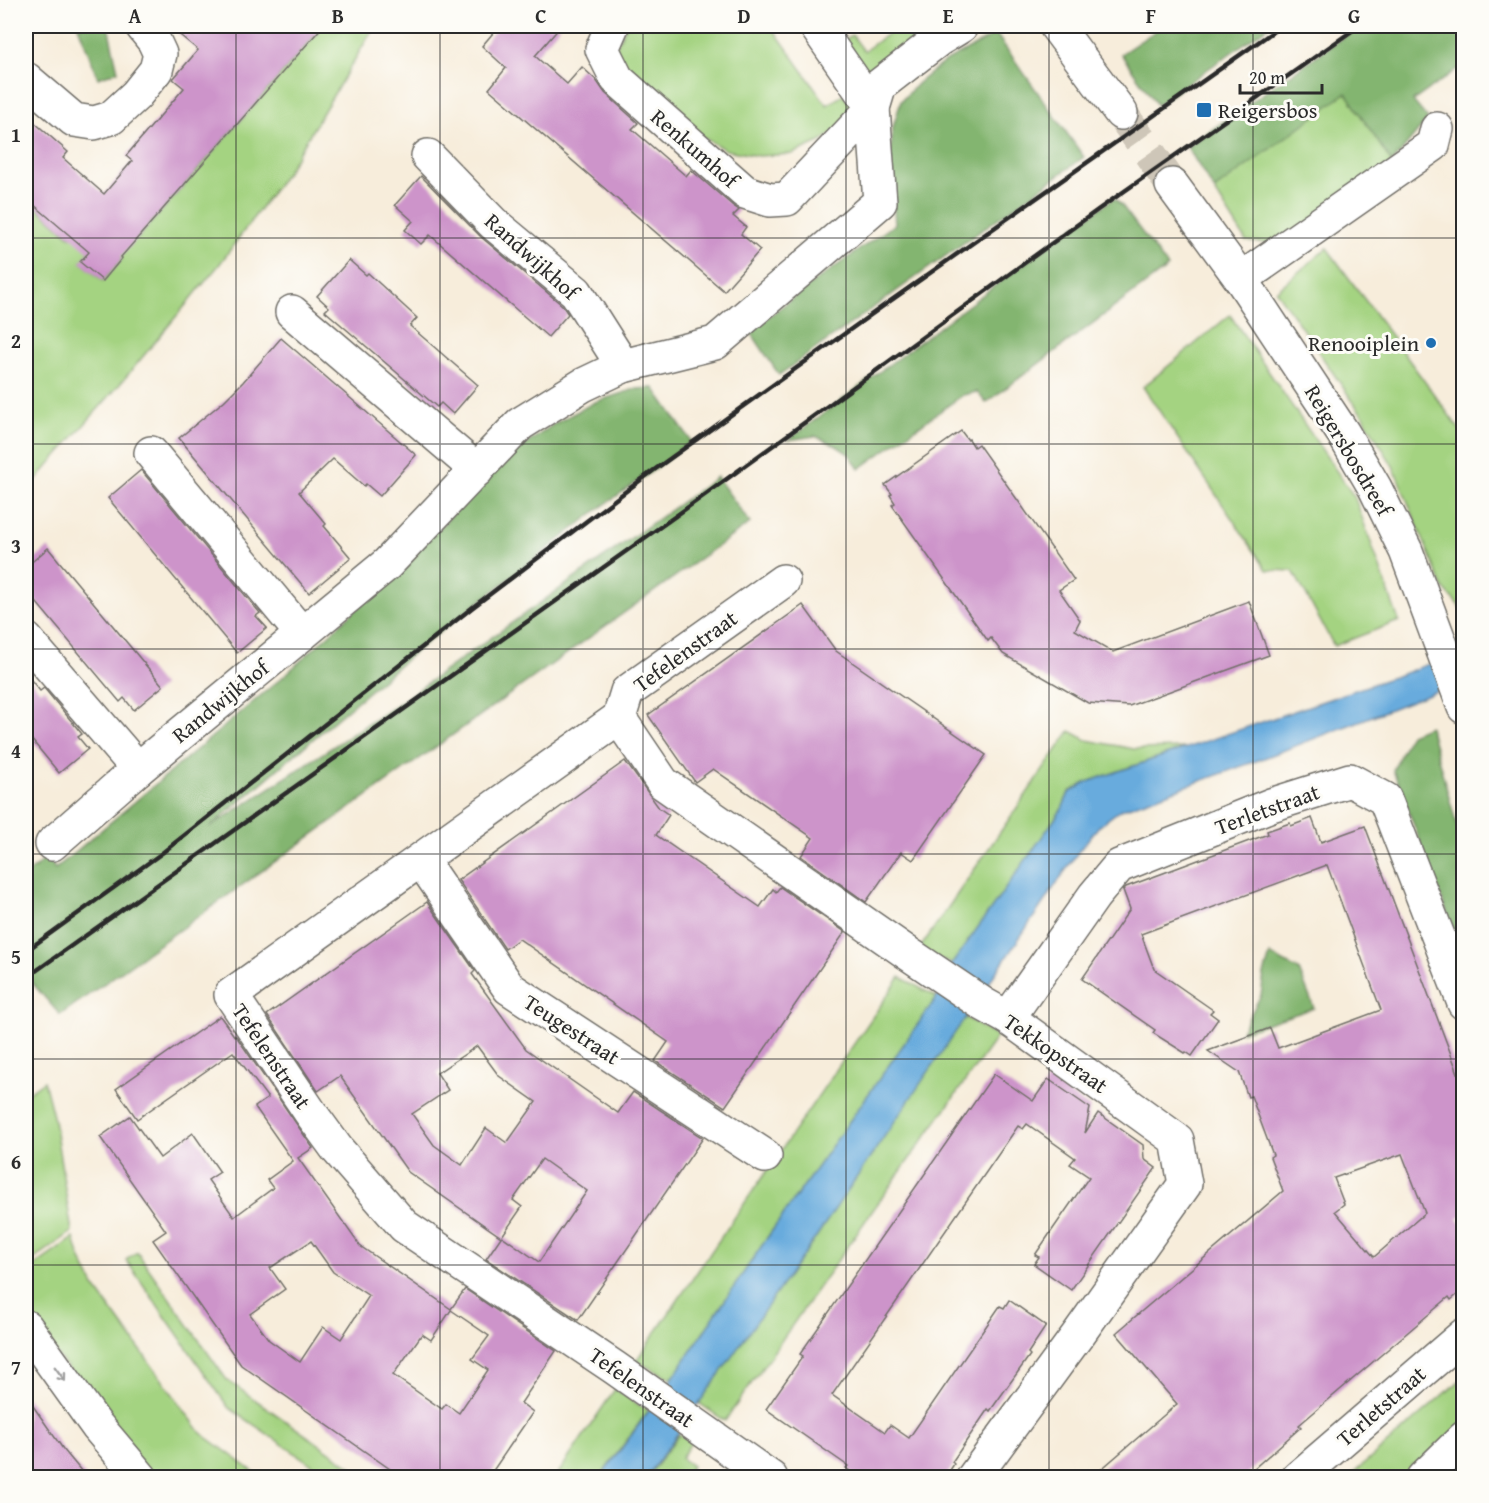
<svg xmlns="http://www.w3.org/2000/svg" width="1489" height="1503" font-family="'Gentium Book Plus',serif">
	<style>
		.green { fill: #a4d381; stroke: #687f56; stroke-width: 1.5 }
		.forest { fill: #83b56f; stroke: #57704d; stroke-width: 1.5 }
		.water { fill: #67abdd; stroke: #496b84; stroke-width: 1.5 }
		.building { fill: #cd94ca; fill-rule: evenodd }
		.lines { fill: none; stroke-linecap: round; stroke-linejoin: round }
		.minor-tunnel { stroke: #cec6b8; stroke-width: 33; stroke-dasharray: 33 16; stroke-linecap: butt }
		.minor-casing { stroke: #726f69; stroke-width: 36 }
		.minor { stroke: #fff; stroke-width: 33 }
		.rail { stroke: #2b2b2b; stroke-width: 4.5 }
		.oneway { stroke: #a0a0a0 }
		.grid { fill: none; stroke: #2b2b2b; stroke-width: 1.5; stroke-opacity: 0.55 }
		.poi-dot { fill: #1f6fb2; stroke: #fdfcf7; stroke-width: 2 }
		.labels { text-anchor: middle; stroke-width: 6; stroke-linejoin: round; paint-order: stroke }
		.poi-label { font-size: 22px; fill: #2b2b2b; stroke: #fdfcf7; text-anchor: start }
		.street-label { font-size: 22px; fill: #2b2b2b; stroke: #fdfcf7 }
		.neatline { fill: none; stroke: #2b2b2b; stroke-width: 2 }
		.grid-label { font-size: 20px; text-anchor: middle; font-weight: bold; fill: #2b2b2b }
	</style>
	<rect width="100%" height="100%" fill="#fdfcf7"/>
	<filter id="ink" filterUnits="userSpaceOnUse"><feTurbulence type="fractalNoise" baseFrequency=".0167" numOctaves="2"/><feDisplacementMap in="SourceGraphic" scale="12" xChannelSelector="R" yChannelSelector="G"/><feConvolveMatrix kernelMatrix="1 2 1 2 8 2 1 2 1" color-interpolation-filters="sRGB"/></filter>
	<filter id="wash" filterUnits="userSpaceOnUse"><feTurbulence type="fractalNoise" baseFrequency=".008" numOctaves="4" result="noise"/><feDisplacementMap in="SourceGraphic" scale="24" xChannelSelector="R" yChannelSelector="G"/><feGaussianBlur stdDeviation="1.35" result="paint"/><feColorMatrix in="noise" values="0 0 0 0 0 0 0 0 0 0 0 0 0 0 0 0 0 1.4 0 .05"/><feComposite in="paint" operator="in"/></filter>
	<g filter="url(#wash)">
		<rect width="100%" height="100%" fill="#f7eddb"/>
		<g class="green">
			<polygon points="306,26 369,26 372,31 287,172 219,265 121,383 26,491 26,198 68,235 94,246 81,262 103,281 122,259 115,252 137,239 316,34"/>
			<polygon points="626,26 771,26 827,105 843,95 857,114 822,141 792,154 758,156 726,150 700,136 612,56"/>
			<polygon points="899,26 929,26 899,52 869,73 845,40 852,35 864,51"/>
			<polygon points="1346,92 1392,163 1279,244 1246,241 1214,190"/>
			<polygon points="1327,248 1463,434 1463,609 1462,609 1443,588 1393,466 1363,416 1276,291"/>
			<polygon points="1230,315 1355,498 1399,621 1334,646 1293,571 1267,570 1143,387"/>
			<polygon points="1070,731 1087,740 1134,749 1185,748 1087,782 1069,792 1062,809 952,964 918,951"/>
			<polygon points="900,977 937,997 767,1238 672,1379 636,1361"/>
			<polygon points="965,1017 997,1037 873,1210 725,1421 699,1403 816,1237"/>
			<polygon points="44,1081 54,1120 72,1232 26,1265 26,1094"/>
			<polygon points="74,1238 79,1255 94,1286 201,1433 261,1477 151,1477 26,1314 26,1272"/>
			<polygon points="137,1252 227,1380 366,1477 330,1477 228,1407 126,1260"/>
			<polygon points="1463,1378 1463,1428 1436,1453 1405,1477 1348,1478"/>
			<polygon points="615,1389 648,1411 600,1477 555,1478"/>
			<polygon points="679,1434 691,1443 681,1458 692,1466 684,1477 647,1478"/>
		</g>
		<g class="forest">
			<polygon points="78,26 108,26 118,71 98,78"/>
			<polygon points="1163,26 1269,26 1157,105 1121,54"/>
			<polygon points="1359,26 1463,26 1463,65 1413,101 1428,119 1392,163 1346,93 1214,190 1187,147"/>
			<polygon points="996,34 1084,157 779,375 750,331 814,282 895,224 890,161 893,127 901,101 918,83 943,63"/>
			<polygon points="1114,198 1123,207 1168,267 986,403 977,392 963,395 859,469 849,454 835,445 815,436 788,440 1033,257"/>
			<polygon points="654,388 691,441 654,470 600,508 416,651 210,827 392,708 717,477 750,523 60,1015 26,976 26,875 48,857 55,869 285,675 401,568 504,460 554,424 595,402 635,389"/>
			<polygon points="1429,726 1463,847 1463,955 1393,770 1410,734"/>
			<polygon points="1270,955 1299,970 1314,1008 1241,1032 1261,995 1264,974"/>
		</g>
		<polygon class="water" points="1463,651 1463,681 1259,760 1120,810 1099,826 1078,852 816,1237 647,1477 600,1478 672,1379 767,1238 937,997 952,964 1062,809 1069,793 1087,782 1405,673"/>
		<g id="blocks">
			<g class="building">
				<polygon points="169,26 323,26 121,257 122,258 103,281 80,262 89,252 26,198 26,115 68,152 63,158 104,194 132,161 126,156 184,88 173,79 198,50"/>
				<polygon points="499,26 561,26 535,56 567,84 582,67 596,80 605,93 638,123 632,129 686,176 691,170 733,206 739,210 733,216 746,227 741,234 760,250 724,291 489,89 506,68 482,46"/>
				<polygon points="421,176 481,237 562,305 568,314 548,337 430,235 421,244 405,230 413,221 395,205"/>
				<polygon points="349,260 366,275 368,273 417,318 410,326 478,385 453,414 441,403 437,407 325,311 329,307 317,296"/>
				<polygon points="281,338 416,455 380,496 366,484 364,486 333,459 299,492 326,524 324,526 351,558 309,593 179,438 224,401 243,382"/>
				<polygon points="961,431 968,440 969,439 974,447 978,444 1074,580 1059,590 1080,620 1075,630 1113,652 1249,601 1269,655 1129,706 1088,703 1003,654 991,638 988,641 892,505 895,503 890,495 892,494 885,485"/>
				<polygon points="141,470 260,613 256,616 267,628 237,653 108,498"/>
				<polygon points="48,548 163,686 134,710 124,698 120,702 26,590 26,567"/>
				<polygon points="803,605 836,651 986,755 913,860 901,852 866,902 801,856 813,838 713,769 695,782 648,715"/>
				<polygon points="26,674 40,691 44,688 73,723 82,734 78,737 88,749 59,773 26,733"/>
				<polygon points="625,761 659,808 669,815 656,835 760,907 773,889 776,892 780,887 845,932 725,1107 655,1061 668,1042 519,939 505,949 458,880"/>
				<path d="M1312,818L1321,842L1365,826L1464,1089V1215L1458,1217L1464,1230V1289L1451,1300L1449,1297L1299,1425L1301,1427L1243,1478H1091L1177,1404L1116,1333L1283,1191L1270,1157L1273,1155L1251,1096L1248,1097L1239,1072L1208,1051L1270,1028L1278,1048L1381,1010L1327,865L1141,934L1154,969L1213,1010L1210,1013L1218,1019L1192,1056L1186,1052L1185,1053L1153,1033L1155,1030L1082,979L1130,909L1123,890L1126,887L1268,834L1267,831L1290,823L1291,826ZM1402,1154L1425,1213L1374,1257L1335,1211L1344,1204L1334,1178Z"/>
				<path d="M427,902L475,971L472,974L526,1049L618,1113L633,1092L703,1138L578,1320L486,1259L501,1237L408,1172L340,1076L318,1091L267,1015ZM477,1046L499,1076L536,1102L507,1143L486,1128L462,1165L434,1145L412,1114L448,1090L437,1073ZM542,1159L587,1191L539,1262L502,1236L522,1207L513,1200Z"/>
				<path d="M220,1016L235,1037L236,1036L313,1148L298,1158L360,1246L451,1309L465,1289L556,1351L521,1403L533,1412L488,1478H403L241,1365L153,1240L166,1231L100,1137L130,1116L160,1158L193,1133L220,1172L208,1180L234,1217L273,1188L267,1180L293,1161L255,1107L268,1098L233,1052L137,1119L116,1089ZM311,1241L333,1272L369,1296L341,1339L323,1327L300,1362L269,1340L250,1314L285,1289L270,1268ZM451,1310L489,1336L472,1359L488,1370L459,1413L446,1404L442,1409L393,1375L422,1334L431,1340Z"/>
				<polygon points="994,1074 1033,1101 1048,1079 1090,1108 1085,1133 1098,1113 1143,1145 1144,1159 1156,1168 1071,1290 1034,1264 1039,1257 1035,1255 1089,1177 1070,1164 1075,1158 1027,1124 1023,1129 1018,1126 832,1395 885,1432 890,1425 909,1438 1000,1306 1004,1308 1009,1300 1046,1326 1028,1353 1030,1355 990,1411 988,1409 952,1462 954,1464 945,1478 859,1478 846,1468 848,1466 766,1409 803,1356 800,1354"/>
				<polygon points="26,1396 63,1449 87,1478 35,1478 26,1467"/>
			</g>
		</g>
	</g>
	<g filter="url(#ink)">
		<use href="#blocks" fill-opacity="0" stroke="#726f69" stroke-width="1.5"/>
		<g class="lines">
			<polyline class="minor-tunnel" points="1121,113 1172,185"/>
			<g class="minor-casing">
				<g id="minor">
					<polyline points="612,26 602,49 617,79 745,192 770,200 787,199 873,108"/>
					<polyline points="816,26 873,108"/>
					<polyline points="1056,26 1121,113"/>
					<polyline points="26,79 74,120 94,123 111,118 136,95 156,70 160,54 154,41 142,26"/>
					<polyline points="428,156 493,223 576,292 623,366"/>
					<polyline points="1172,185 1241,279 1343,433 1375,488 1406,551 1464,707"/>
					<polyline points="1241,279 1433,145 1437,129"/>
					<polyline points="292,312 477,470"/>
					<polyline points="151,453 302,634"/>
					<polyline points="26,639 138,769"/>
					<polyline points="619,718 663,783 906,952 983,1004 1008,1018 1177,1140 1185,1184 1080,1332 973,1478"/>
					<polyline points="52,844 138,769 387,564 520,424 583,385 623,366 715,343 880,202 873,108 880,85 938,40 961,26"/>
					<polyline points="421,860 509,988 765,1156"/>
					<polyline points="1008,1018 1094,896 1119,866 1271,805 1350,780 1385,799 1464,1003"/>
					<polyline points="26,1327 97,1426 141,1478"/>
					<polyline points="771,1478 615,1368 404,1226 337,1149 310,1112 231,995 619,718 627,692 783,581"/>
					<polyline points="1298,1478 1464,1335"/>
					<polyline points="1423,1478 1464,1438"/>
				</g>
			</g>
			<use href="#minor" class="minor"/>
			<g class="rail">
				<polyline points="26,951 162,853 473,607 654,470 886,304 1281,26"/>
				<polyline points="26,978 684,510 1099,209 1359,26"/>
			</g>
		</g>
		<defs><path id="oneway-shaft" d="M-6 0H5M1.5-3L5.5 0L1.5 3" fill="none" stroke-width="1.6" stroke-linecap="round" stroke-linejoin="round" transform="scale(1.5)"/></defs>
		<use class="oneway" href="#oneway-shaft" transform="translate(60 1374) rotate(54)"/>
	</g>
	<path class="grid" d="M236,26V1478M440,26V1478M643,26V1478M846,26V1478M1049,26V1478M1253,26V1478M26,238H1464M26,444H1464M26,649H1464M26,854H1464M26,1059H1464M26,1265H1464"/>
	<g class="poi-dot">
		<rect x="1196" y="102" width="16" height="16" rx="3"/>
		<circle cx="1431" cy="343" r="6"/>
	</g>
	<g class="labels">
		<g class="poi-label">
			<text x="1218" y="118">Reigersbos</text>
			<text x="1419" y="351" text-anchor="end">Renooiplein</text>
		</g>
		<g class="street-label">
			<text transform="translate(695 148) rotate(41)" y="8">Renkumhof</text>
			<text transform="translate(532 256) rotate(42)" y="8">Randwijkhof</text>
			<text transform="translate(1349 450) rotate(59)" y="8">Reigersbosdreef</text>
			<text transform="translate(685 651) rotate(-36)" y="8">Tefelenstraat</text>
			<text transform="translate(220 701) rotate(-39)" y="8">Randwijkhof</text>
			<text transform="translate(1267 809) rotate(-20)" y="8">Terletstraat</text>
			<text transform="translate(572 1029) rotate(33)" y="8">Teugestraat</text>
			<text transform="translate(1056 1053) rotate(35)" y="8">Tekkopstraat</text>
			<text transform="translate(272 1056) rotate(56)" y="8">Tefelenstraat</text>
			<text transform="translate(642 1387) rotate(35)" y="8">Tefelenstraat</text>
			<text transform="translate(1381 1406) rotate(-41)" y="8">Terletstraat</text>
		</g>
	</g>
	<rect width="1489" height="1503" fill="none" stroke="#fdfcf7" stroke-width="66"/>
	<path d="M1240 84v9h82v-9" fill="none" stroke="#2b2b2b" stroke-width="3"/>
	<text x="1249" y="84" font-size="18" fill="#2b2b2b" stroke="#fdfcf7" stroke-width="4.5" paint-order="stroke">20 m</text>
	<rect x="33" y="33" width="1423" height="1437" class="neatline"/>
	<g class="grid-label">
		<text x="135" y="23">A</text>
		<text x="338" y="23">B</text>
		<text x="541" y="23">C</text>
		<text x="744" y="23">D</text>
		<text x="948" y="23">E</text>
		<text x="1151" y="23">F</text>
		<text x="1354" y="23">G</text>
		<text x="16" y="142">1</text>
		<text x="16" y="348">2</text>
		<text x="16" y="553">3</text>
		<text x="16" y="758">4</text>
		<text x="16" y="964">5</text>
		<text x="16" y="1169">6</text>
		<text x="16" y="1374">7</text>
	</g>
</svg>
